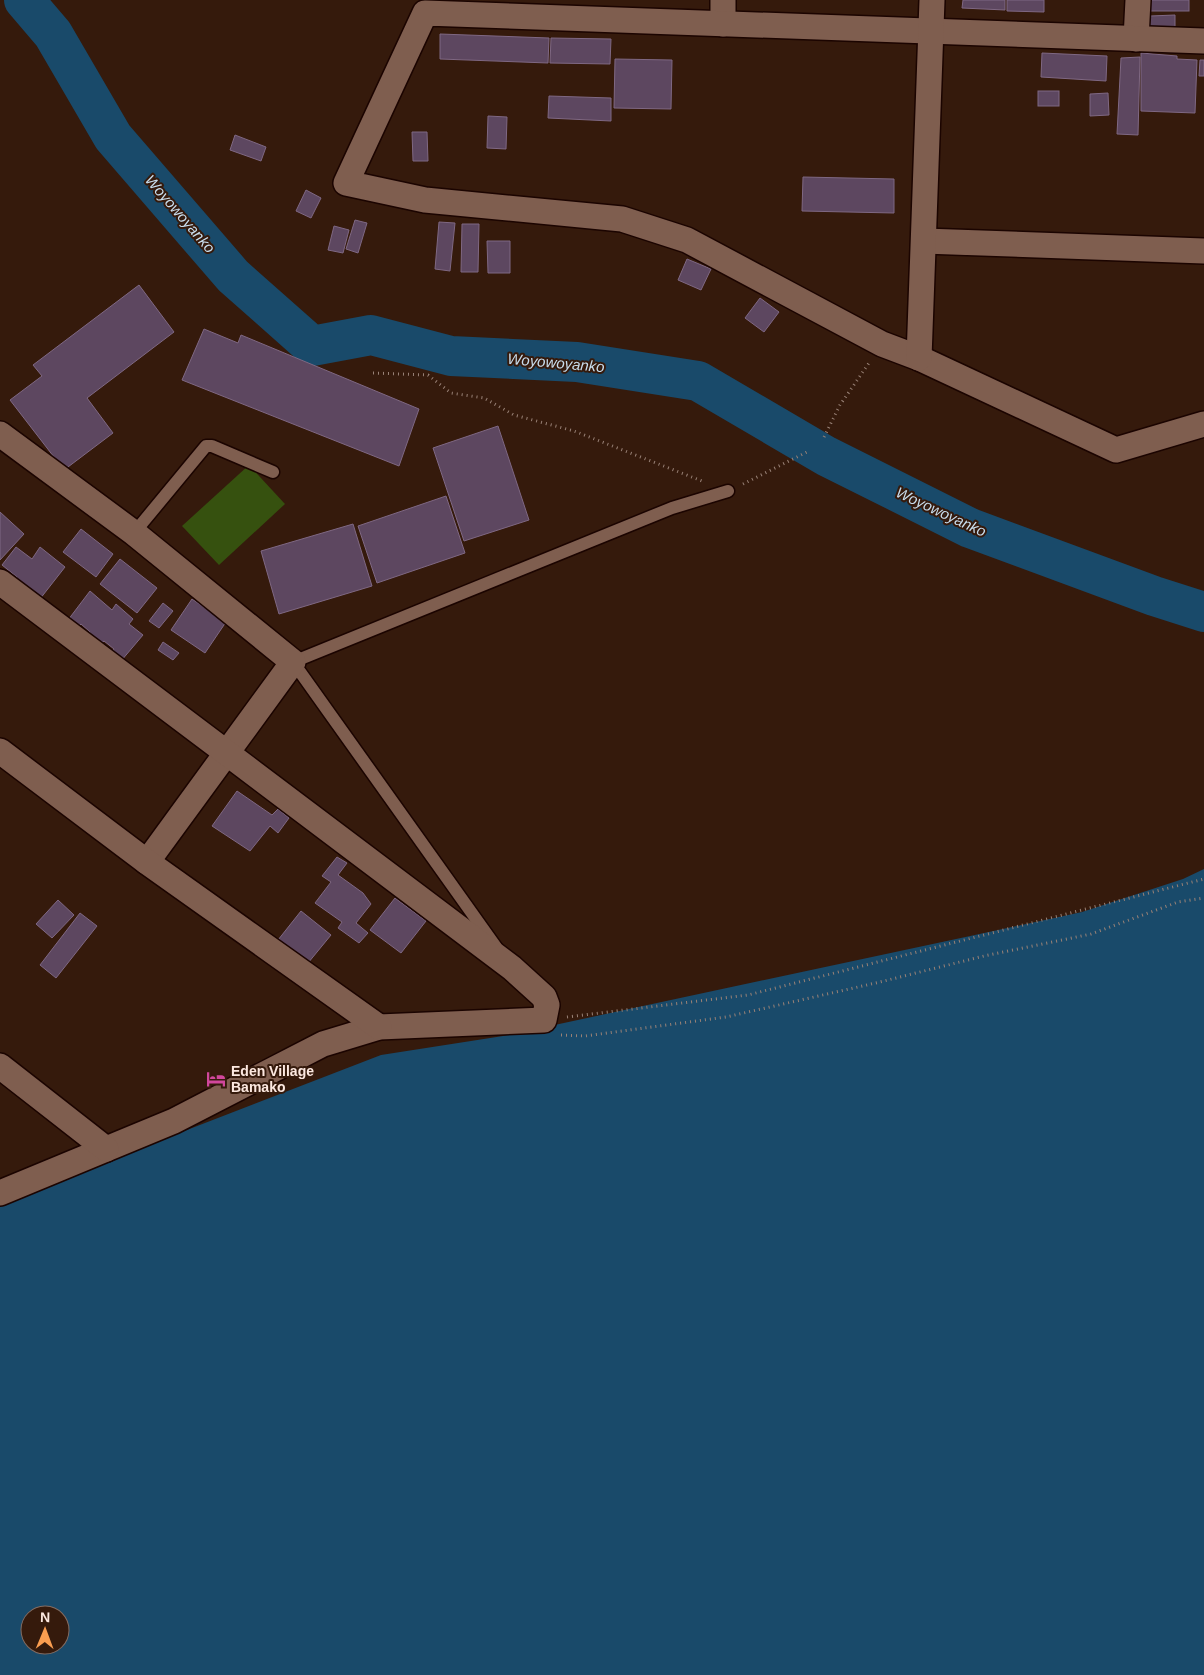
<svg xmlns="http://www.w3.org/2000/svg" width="1204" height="1675" font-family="Arial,sans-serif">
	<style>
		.green { fill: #36510f }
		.water { fill: #194a6a; fill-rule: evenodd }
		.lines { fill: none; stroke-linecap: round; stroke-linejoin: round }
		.river { stroke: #194a6a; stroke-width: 40 }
		.building { fill: #5d4760; stroke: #7f6883 }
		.lane-casing { stroke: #1b0400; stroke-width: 15 }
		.street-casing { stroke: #1b0400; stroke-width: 28 }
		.path { stroke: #998277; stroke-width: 3; stroke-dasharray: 1 4; stroke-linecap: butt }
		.lane { stroke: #7f5e4f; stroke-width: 12 }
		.street { stroke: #7f5e4f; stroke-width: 25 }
		.labels { text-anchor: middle; stroke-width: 4; stroke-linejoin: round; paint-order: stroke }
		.poi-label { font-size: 14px; font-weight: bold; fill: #fce8e0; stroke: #351a0c; text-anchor: start }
		.water-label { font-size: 15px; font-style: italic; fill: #c8dded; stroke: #351a0c }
	</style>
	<rect width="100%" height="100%" fill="#351a0c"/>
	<polygon class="green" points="249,465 285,504 219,565 182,526"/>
	<path class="water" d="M1204,869V1675H0V1205L68,1176L381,1055L503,1036L1082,912L1183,879ZM30,1615H60V1645H30Z"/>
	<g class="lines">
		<polyline class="river" points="24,0 53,34 113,137 233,276 312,346 371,335 451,356 577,362 698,381 826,456 970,528 1154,596 1204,612"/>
	</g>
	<g class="building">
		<polygon points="963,0 1005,0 1005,10 962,8"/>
		<polygon points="1007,0 1044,0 1044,12 1007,11"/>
		<rect x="1150" y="0" width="39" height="11"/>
		<polygon points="1175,15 1175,27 1150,27 1150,16"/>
		<polygon points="440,34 549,38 548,63 440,59"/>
		<polygon points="551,38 611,39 610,64 550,63"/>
		<polygon points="1042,53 1107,56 1106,81 1041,77"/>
		<polygon points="1141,53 1177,56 1177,59 1197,60 1195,113 1141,111"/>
		<polygon points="1140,57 1138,135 1117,134 1121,58"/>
		<polygon points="615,59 672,60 671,109 614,108"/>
		<polygon points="1200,60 1204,60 1204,76 1199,76"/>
		<rect x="1038" y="91" width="21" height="15"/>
		<polygon points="1108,93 1109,115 1090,116 1090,94"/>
		<polygon points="549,96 611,98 611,121 548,118"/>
		<polygon points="488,116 507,117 506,149 487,148"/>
		<polygon points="412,132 427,132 428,161 413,161"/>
		<polygon points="235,135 266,147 261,161 230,150"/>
		<polygon points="803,177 894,179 894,213 802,211"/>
		<polygon points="306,190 321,198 311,218 296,211"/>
		<polygon points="355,220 367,223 358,253 346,249"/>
		<polygon points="439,222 455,223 450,271 435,269"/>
		<polygon points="462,224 479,224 478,272 461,272"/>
		<polygon points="334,226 349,230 343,253 328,250"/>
		<polygon points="487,241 510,241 510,273 488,273"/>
		<polygon points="687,259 711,269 701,290 678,280"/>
		<polygon points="139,285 174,332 87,398 113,433 64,470 10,400 42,376 33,365"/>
		<polygon points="760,298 779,312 764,332 745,318"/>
		<polygon points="204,329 238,343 241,335 419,409 399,466 182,380"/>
		<polygon points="498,426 529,520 464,541 433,448"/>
		<polygon points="446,496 465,553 377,583 358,526"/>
		<polygon points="0,512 24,534 0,560"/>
		<polygon points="353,524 372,586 279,614 261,551"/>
		<polygon points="81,529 113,554 96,577 63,552"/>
		<polygon points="16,547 32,559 40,547 65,567 36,604 11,584 17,577 2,565"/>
		<polygon points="120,559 157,588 137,613 100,584"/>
		<polygon points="90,591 112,610 116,604 133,619 129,624 143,635 121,661 111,654 114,649 104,641 97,647 86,638 90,632 81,624 77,628 68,620"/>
		<polygon points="192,599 226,622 205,653 171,630"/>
		<polygon points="163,603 173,611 159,628 149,621"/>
		<polygon points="163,642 179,653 173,660 158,650"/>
		<polygon points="237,791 272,815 278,809 289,818 278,833 270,826 250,851 212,826"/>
		<polygon points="337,857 347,863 338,875 363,893 371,904 356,923 368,933 359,943 338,928 342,922 315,903 331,882 322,876"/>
		<polygon points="395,898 426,921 401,953 370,930"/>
		<polygon points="58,900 74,915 52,938 36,924"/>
		<polygon points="301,911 331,935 308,963 278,940"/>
		<polygon points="80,913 97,926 56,978 40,965"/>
	</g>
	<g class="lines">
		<g class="lane-casing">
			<g id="lane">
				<polyline points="134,533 206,446 212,446 273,472"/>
				<polyline points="496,947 293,662 672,508 728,491"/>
			</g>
		</g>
		<g class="street-casing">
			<g id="street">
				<polyline points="723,24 723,0"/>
				<polyline points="1136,39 1138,0"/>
				<polyline points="1204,41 425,13 346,183 425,200 622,219 687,240 882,344 919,358 1116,450 1204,424"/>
				<polyline points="924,241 1204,251"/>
				<polyline points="919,358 932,0"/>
				<polyline points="0,434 134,533 293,662 147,862"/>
				<polyline points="0,582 512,968 544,997 547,1005 544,1020 379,1027 323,1044 174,1121 0,1193"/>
				<polyline points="0,751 147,862 379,1027"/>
				<polyline points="0,1066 106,1149"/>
			</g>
		</g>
		<g class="path">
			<polyline points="373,373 428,375 451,393 484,398 514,415 574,431 702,481"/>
			<polyline points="824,437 840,405 869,363"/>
			<polyline points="743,484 809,451"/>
			<polyline points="567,1017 748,995 1204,879"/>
			<polyline points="561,1035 585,1036 726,1017 880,982 984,956 1091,934 1178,902 1204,898"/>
		</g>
		<use href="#lane" class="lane"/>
		<use href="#street" class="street"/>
	</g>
	<defs>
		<g id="hotel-bare" transform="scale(1.5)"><path d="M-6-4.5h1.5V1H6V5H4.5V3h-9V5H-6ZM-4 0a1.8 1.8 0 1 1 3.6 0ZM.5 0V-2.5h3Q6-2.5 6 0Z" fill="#d1479c" stroke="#351a0c" stroke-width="2.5" paint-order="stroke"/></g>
	</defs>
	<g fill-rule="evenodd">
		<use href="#hotel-bare" x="216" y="1079"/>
	</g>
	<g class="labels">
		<g class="poi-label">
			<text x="231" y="1076">Eden Village<tspan x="231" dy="16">Bamako</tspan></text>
		</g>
		<g class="water-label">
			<text transform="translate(180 214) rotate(49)" y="5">Woyowoyanko</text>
			<text transform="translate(556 363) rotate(5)" y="5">Woyowoyanko</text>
			<text transform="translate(941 512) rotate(25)" y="5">Woyowoyanko</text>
		</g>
	</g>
	<g transform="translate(45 1630) rotate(1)"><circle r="24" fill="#351a0c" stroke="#856c61"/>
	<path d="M0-4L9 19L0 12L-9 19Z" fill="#fb9e50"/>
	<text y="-8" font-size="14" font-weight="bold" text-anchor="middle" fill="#fce8e0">N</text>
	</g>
</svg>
